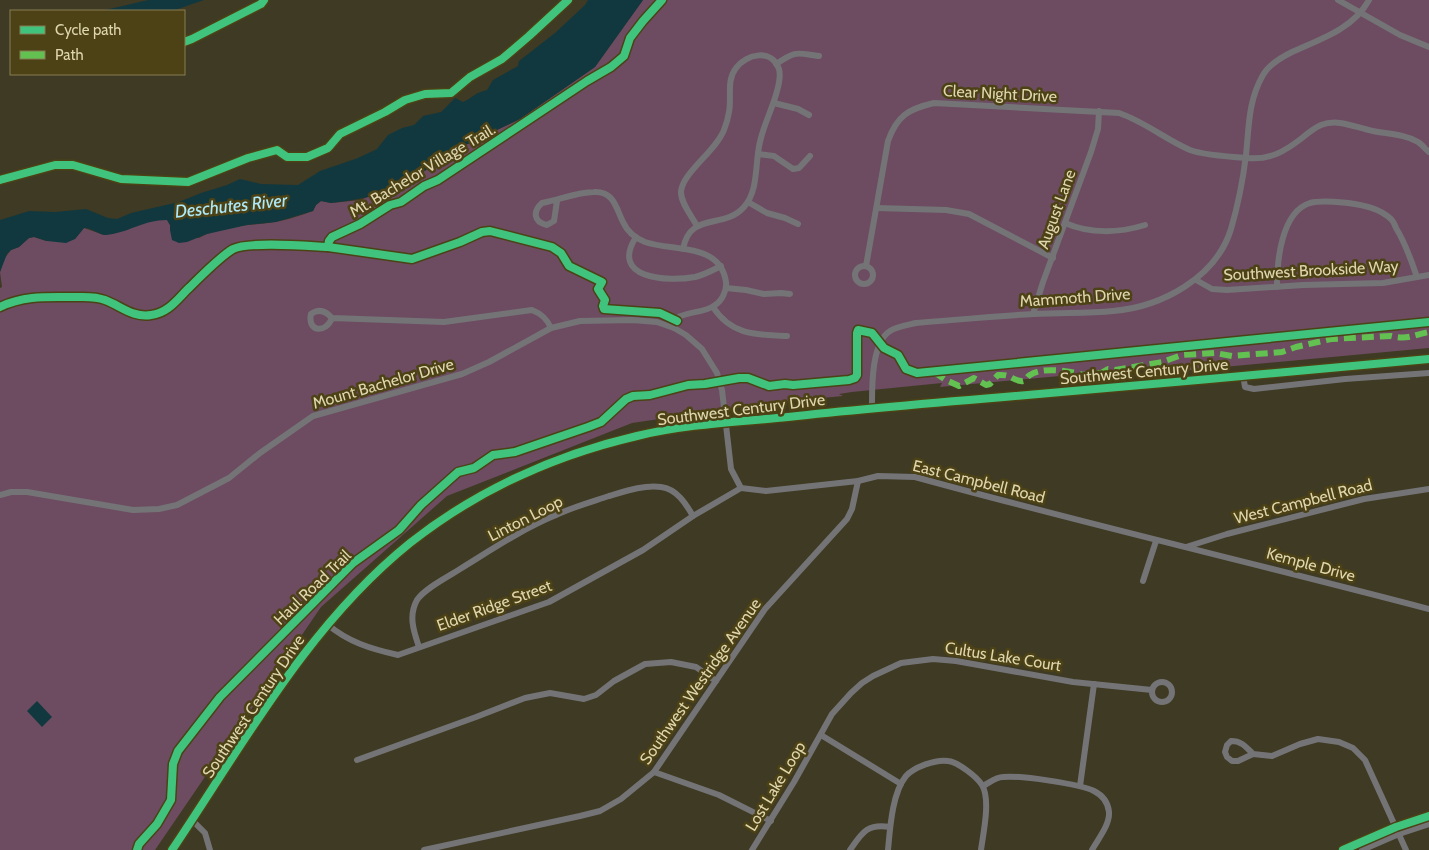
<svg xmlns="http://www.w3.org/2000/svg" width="1429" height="850" font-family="Cabin,sans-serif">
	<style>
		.green { fill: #6d4c61 }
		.water { fill: #12383f }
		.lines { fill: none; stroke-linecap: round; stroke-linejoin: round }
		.street { stroke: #747477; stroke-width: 6 }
		.secondary { stroke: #757677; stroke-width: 9 }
		.quiet { stroke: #63c152; stroke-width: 6; stroke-dasharray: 12 6; stroke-linecap: butt }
		.cycleway-casing { stroke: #4c4216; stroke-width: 11 }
		.cycleway { stroke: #40c37c; stroke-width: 8 }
		.labels { text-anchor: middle; stroke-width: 5; stroke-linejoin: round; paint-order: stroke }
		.street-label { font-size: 16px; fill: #dfd6ae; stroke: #4c4216 }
		.water-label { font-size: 18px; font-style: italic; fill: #aceafb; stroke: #4c4216 }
	</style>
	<rect width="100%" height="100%" fill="#3f3a23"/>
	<path class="green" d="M643,0H1429V348L1159,373L1158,367L940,387L942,383L852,392L839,394L843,396L768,403L632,423L447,496L321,607L155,850H0V288L2,287L0,272L4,259L11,250L19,247L29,238L34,237L46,241H56L75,239L84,228L104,235L153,220H167L170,225V230L199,238C222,225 250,226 275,222C288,220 301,215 313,211L316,205L321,201L331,203L361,200L393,185L400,179L412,176L441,161L455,150L520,119L595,67Z"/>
	<g class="water">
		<polygon points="148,0 204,0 172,11 101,11"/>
		<path d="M588,0H643L595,67L520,119L455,150L441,161L423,172L400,179L379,195L347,201L331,203L321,201L316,205L313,211L276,222L247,225L207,234L187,242L179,243L172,240L170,230V225L167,220C143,220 128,233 106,235C99,235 92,228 84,228L75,239L66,243L47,241L34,237L29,238L19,247L11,250L7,254L0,272V220L29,211L55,212L86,209L108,218L117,219L131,213L179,202L201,193L227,185L240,179L261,184L298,185L320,171L358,158L377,149L388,135L402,128L414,125L423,116L441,112L455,98L463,102C474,97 474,93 487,90L493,80L518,66L519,61L555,33L585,5Z"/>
		<polygon points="37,701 52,717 42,727 27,711"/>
	</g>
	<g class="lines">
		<g class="street">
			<polyline points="1338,0 1400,35 1429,47"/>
			<path d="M776,64C797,50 796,53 819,56"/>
			<polyline points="774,103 798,109 809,115"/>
			<polyline points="758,154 774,156 793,169 799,168 810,156"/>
			<path d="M557,201L554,221L547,225C533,222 533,211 542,203C559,200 577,192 594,192C614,191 616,208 623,222C627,231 635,238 645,242C673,252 720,242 726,282C727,290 722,301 715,305C705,313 690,311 679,317L674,328"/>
			<polyline points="748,202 767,213 785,218 798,224"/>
			<polyline points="877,208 946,210 969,214 1053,258"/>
			<path d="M1065,223C1090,234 1119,233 1145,225"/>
			<path d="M636,237C609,279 668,282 695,277C704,275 713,270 721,266"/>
			<path d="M683,249C690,211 724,230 744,207C760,189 754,160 761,138C765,122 773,107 777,91C779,84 781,76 779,69C772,48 746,54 736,68C726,81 732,97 729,112C728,118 726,125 724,130C716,151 682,173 681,192C681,204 692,216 697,226"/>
			<circle cx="864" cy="275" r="9"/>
			<path d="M866,266L888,141C897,116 908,109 934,103L1119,113C1145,122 1165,139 1190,150C1203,155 1232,157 1247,158C1270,160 1284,152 1302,138C1308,133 1314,128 1321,125C1339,118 1356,128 1373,131C1388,134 1404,134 1418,142C1422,144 1425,149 1429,152"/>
			<polyline points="1196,280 1212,289 1227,290 1303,285 1383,283 1429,275"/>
			<path d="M1277,287C1277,262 1281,212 1310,203C1322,200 1336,202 1348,203C1363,205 1379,208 1391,219C1393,221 1395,225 1396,228C1406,244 1411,260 1417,277"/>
			<polyline points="726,288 746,290 764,294 781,293 790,294"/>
			<path d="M713,307C731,335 756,335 787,336"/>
			<polyline points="1033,314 1043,282 1091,152 1098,129 1099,111"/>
			<path d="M332,318C326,334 307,332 311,314C319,308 326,311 332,318L444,322L532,310C542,314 547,319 551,328"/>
			<polyline points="1243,375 1245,387 1254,389 1345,379 1429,373"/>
			<path d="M872,408C872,388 871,343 890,331C898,326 908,325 916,323C955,320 995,316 1034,314C1060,312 1087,314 1113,311C1161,307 1216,278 1231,229C1238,205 1243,180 1246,155C1249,127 1248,101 1263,75C1269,64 1282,57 1292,52C1321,39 1353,29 1369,0"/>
			<path d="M0,495L11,492H27L133,510L159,509L177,505L229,478L260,453L313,416L462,374L489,362L551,328L580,321L632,320L657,322L674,328L686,335L702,349L717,373L722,390L731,469L741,488L766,491L858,481L878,476L915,477C1086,524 1258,564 1429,609"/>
			<polyline points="1186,547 1227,534 1364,499 1429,489"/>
			<polyline points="1143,581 1156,541"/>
			<path d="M327,624C348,642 371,649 398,655L549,602L643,550L693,516L741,488"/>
			<path d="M419,647C414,632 408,616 417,600C425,588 448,577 460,569C491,550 522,529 556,515C573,507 591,502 609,496C626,491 643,485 661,487C677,489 686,504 693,516"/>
			<circle cx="1162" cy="692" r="10"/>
			<polyline points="821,735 901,784"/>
			<path d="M1253,754C1246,747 1242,741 1231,741L1227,745L1225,752L1227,757L1232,761H1238L1253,754L1272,756L1300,744L1318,739L1339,742L1353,748L1365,760L1406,850"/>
			<polyline points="357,760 476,717 525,698 550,693 584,699 596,695 614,681 645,664 671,662 696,667 716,681"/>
			<polyline points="654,772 719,795 771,821"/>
			<path d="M983,786C989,783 996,777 1003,777C1019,775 1080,784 1094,791C1102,795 1108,802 1109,812C1110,825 1098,839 1092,850"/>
			<polyline points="1080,786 1094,684"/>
			<polyline points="192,820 205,833 210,850"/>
			<polyline points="424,850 580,816 600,811 621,799 654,772 765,609 847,519 852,509 858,481"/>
			<polyline points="752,850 794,782 832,714 851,693 862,683 873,676 901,663 933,659 956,661 1073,682 1152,690"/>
			<path d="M850,850C862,833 867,823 890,827"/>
			<path d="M888,850C890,829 892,793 906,776C914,767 936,759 948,761C958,762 977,777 982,785C991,800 983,834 981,850"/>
			<polyline points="1362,850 1399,834 1429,824"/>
		</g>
		<path class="secondary" d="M172,850C244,743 308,625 410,543C476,491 555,455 637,436C686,424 738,422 788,417C860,409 932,403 1004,397C1146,385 1287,372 1429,359"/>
		<path class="quiet" d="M934,372L946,380L959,386L974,378L986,385L990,384L998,375C1012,374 1011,380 1021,381C1026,382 1026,377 1030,375C1042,367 1065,371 1078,373L1082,375L1101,373L1108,369L1115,370L1162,362L1182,355L1215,353L1232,356L1282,352L1296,347L1331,339L1391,336C1408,340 1413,335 1429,332"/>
		<g class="cycleway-casing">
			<g id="cycleway">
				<polyline points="184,42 192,39 261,4 264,0"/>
				<polyline points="0,180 55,165 73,165 121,179 188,182 248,158 277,150 287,157 307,157 328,148 340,134 385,112 405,100 425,94 451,93 470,77 502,59 529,36 568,0"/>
				<polyline points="328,247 412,259 460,242 482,232 490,231 552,247 561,253 569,266 602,282 598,289 605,300 603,306 604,309 660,313 677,321"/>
				<path d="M0,307C24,295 49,297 75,297C85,297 95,296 105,300C121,306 133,318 151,315C169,313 178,298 190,287C201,276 221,256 233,249C249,241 308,246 328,247L329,241L332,237L360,224L390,205L401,202L424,186L438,180L587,81L611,67L624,56L630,38L643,21L662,0"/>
				<polyline points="137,850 139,844 157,824 171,800 173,764 178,751 220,697 353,563 399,530 421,505 458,472 474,468 493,455 515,452 588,427 601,422 626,399 633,396 650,395 688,385 705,384 739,378 748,378 769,386 785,384 793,385 849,380 855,378 857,375 857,333 858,330 872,333 884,348 898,355 906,369 917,373 1429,322"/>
				<path d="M172,850C244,743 308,625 410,543C476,491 555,455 637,436C686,424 738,422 788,417C860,409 932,403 1004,397C1146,385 1287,372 1429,359"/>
				<polyline points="1343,850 1396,827 1429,816"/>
			</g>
		</g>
		<use href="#cycleway" class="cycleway"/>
	</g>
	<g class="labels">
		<g class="street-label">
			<text transform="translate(1000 93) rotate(3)" y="6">Clear Night Drive</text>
			<text transform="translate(422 170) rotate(-31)" y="6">Mt. Bachelor Village Trail.</text>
			<text transform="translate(1056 209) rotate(-70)" y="6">August Lane</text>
			<text transform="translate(1311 270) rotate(-3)" y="6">Southwest Brookside Way</text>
			<text transform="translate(1075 297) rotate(-4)" y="6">Mammoth Drive</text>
			<text transform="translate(1144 371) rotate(-5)" y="6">Southwest Century Drive</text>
			<text transform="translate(383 383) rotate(-16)" y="6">Mount Bachelor Drive</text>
			<text transform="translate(741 409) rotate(-7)" y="6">Southwest Century Drive</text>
			<text transform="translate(979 481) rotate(14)" y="6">East Campbell Road</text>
			<text transform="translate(1303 501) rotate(-14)" y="6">West Campbell Road</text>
			<text transform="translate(525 518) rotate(-27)" y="6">Linton Loop</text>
			<text transform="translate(1311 564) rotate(15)" y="6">Kemple Drive</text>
			<text transform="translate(312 587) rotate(-44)" y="6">Haul Road Trail</text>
			<text transform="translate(494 605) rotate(-20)" y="6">Elder Ridge Street</text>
			<text transform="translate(1003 656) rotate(9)" y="6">Cultus Lake Court</text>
			<text transform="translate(700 681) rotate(-55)" y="6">Southwest Westridge Avenue</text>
			<text transform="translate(253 706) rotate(-56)" y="6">Southwest Century Drive</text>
			<text transform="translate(775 786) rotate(-59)" y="6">Lost Lake Loop</text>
		</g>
		<g class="water-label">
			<text transform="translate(231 206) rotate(-6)" y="6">Deschutes River</text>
		</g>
	</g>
	<rect x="10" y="10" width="175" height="65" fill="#4c4216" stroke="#877d53"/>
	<rect x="20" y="26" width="25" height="8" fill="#40c37c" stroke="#877d53"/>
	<text x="55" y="35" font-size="15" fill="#dfd6ae">Cycle path</text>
	<rect x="20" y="51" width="25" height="8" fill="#63c152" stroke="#877d53"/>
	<text x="55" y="60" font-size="15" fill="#dfd6ae">Path</text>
</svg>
